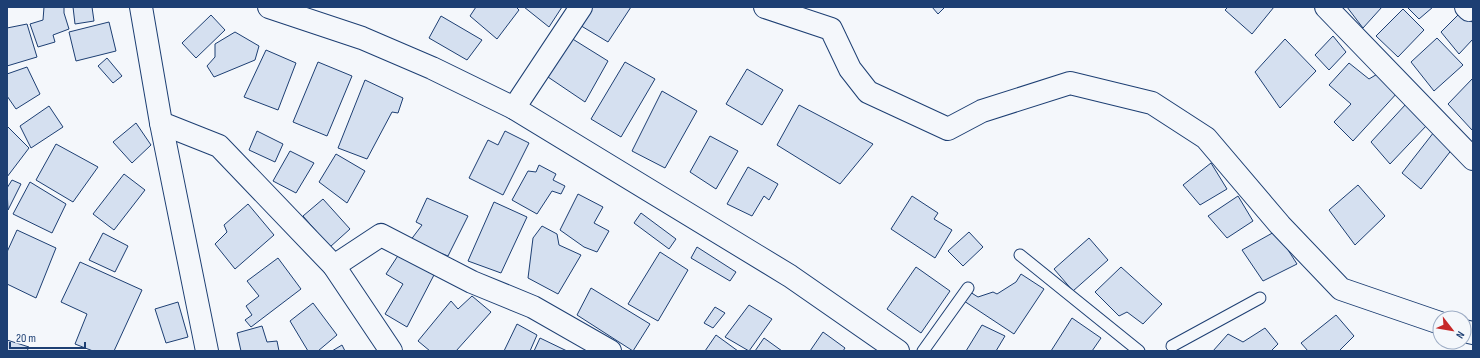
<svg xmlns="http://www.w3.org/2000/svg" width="1480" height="358" font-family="'Sofia Sans Condensed',sans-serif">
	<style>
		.building { fill: #d5e0f0; stroke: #1d3f73 }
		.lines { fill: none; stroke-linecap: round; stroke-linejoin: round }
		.lane-casing { stroke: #1d3f73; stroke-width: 13 }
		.street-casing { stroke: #1d3f73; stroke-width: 24 }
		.secondary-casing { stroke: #1d3f73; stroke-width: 24 }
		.lane { stroke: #f4f7fb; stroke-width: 11 }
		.street { stroke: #f4f7fb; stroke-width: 22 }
		.secondary { stroke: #f4f7fb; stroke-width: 22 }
	</style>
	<rect width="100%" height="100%" fill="#f4f7fb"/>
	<g class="building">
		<polygon points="44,7 64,7 64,13 69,29 53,35 55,42 38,47 30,24 43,20"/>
		<polygon points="73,7 92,7 94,21 75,24"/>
		<polygon points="476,7 516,7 519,10 497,39 470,16"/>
		<polygon points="524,7 562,7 549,27"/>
		<polygon points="589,7 631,7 608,42 578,24"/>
		<polygon points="932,7 945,7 938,14"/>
		<polygon points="1228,7 1274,7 1252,34 1225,10"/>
		<polygon points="1347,7 1382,7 1363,28"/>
		<polygon points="1407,7 1433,7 1419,19"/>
		<polygon points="1403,9 1424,30 1398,57 1376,36"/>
		<polygon points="1461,12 1473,23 1473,39 1459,54 1441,32"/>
		<polygon points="211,15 225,30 196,58 182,43"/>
		<polygon points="441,16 482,40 467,60 429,38"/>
		<polygon points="109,22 116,51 76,61 69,32"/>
		<polygon points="27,24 37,57 7,66 7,28"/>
		<polygon points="235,32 259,46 255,60 214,77 207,66 215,57 215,44"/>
		<polygon points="1333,36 1346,52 1329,70 1315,55"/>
		<polygon points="571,38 608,61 585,102 548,77"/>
		<polygon points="1437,38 1463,65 1434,91 1411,62"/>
		<polygon points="1285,39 1316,71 1280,108 1255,72"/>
		<polygon points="266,50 296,63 278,110 244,97"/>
		<polygon points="107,58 122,76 113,83 98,66"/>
		<polygon points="318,62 352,76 327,136 293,122"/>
		<polygon points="625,62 655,79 621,137 591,119"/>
		<polygon points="1349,63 1369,79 1379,73 1398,92 1353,141 1334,122 1351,104 1329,85"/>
		<polygon points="27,67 40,94 16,109 7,96 7,74"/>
		<polygon points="747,69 783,90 762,125 726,104"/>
		<polygon points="1473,78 1473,129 1472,130 1448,104"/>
		<polygon points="365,80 403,98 398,113 392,112 367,159 338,148"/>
		<polygon points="662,91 697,111 665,168 632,151"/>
		<polygon points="1406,104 1427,125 1390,164 1371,142"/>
		<polygon points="799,105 873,144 840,184 777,145"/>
		<polygon points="49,106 63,127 31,148 20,126"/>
		<polygon points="136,123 151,145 132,163 113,142"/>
		<polygon points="8,127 29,148 7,177 7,128"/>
		<polygon points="257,131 283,144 275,162 249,150"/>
		<polygon points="505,131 529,143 503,195 469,178 488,140 498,145"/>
		<polygon points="1434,132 1453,148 1421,189 1402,173"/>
		<polygon points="710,136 738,151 716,189 690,172"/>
		<polygon points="56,144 98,167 73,202 36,180"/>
		<polygon points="290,151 314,163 296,193 273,181"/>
		<polygon points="336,154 365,171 347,203 319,182"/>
		<polygon points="1211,163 1227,189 1200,205 1183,185"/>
		<polygon points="539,165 556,174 553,180 565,186 561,194 552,191 537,214 512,200 528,171 536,172"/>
		<polygon points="748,167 778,184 769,200 764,196 752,216 727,204"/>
		<polygon points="124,174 145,190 114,230 93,214"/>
		<polygon points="12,180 21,184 8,210 7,188"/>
		<polygon points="30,182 66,204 52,233 13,214"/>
		<polygon points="1358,185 1385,216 1355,245 1329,210"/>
		<polygon points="578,194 603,207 594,223 609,231 597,252 584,247 560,230"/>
		<polygon points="912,196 938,213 934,219 952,230 935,258 891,229"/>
		<polygon points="1238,196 1253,221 1227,238 1208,216"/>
		<polygon points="427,198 468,216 448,256 410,241 422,225 416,222"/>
		<polygon points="323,199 350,229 330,247 303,216"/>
		<polygon points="494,202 527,217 501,273 468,261"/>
		<polygon points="248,204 274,235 235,269 215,244 227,232 224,225"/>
		<polygon points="641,213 676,239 669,249 634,223"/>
		<polygon points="542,226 557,234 559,245 581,255 558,294 528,278 533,238"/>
		<polygon points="17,230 56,248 36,298 7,284 7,252"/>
		<polygon points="1276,231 1297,264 1263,281 1242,250"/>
		<polygon points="969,232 983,247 963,266 948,251"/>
		<polygon points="103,233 128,246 115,272 89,260"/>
		<polygon points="1089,238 1108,260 1073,291 1054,269"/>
		<polygon points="697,247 736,272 730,281 691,258"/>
		<polygon points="401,251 435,273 407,327 385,314 403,284 386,274"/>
		<polygon points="660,252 688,270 658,321 628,304"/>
		<polygon points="278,258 301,289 251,327 245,320 252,315 246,306 259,296 247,281"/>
		<polygon points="80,262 142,290 114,351 93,351 75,344 87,314 61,302"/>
		<polygon points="916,267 950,291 921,333 887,309"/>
		<polygon points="1121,267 1162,304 1143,324 1127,312 1119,316 1095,292"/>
		<polygon points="1021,274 1044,289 1014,334 964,301 970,292 978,297 993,292 997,294 1016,282"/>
		<polygon points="591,288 650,324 633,351 577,315"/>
		<polygon points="472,296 491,312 456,351 430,351 418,341 451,301 458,309"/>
		<polygon points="178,302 188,337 166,343 155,309"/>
		<polygon points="313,303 337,335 318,351 308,351 290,321"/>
		<polygon points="749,305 772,319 749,351 725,337"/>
		<polygon points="715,307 725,313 713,328 704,323"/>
		<polygon points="1336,315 1354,336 1339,351 1308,351 1301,343"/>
		<polygon points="1072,318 1101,338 1092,351 1051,351"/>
		<polygon points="517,324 537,335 530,351 504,351"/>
		<polygon points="982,325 1005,336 996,351 966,351"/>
		<polygon points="262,326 267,342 277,341 279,351 241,351 237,333"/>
		<polygon points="1265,328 1278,344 1271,351 1213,351 1228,334 1243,342"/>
		<polygon points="823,332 845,348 843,351 810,351"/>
		<polygon points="716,335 738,351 705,351"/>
		<polygon points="540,338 567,351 534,351"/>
		<polygon points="764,338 782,351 755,351"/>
		<polygon points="7,340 29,347 27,351 7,351"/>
		<polygon points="342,345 345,351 332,351"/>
	</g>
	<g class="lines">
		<g class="lane-casing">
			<g id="lane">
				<polyline points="1020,255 1139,351"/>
				<polyline points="1172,346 1260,298"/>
				<polyline points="923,351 968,288"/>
			</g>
		</g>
		<g class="street-casing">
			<g id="street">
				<polyline points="765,7 831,29 850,69 868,92 948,129 982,111 1070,83 1152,103 1206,138 1280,225 1341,289 1440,323"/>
				<polyline points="1326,7 1473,159"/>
				<polyline points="1466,7 1469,10 1473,8"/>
				<polyline points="514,108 581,7"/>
				<polyline points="161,123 219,146 334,266 391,351"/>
				<polyline points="334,266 381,235 472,282 533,307 610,351"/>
				<polyline points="1464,331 1473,333"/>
			</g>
		</g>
		<g class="secondary-casing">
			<g id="secondary">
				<polyline points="141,7 161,123 207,351"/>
				<polyline points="269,7 362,38 432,68 514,108 790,276 898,351"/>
			</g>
		</g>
		<use href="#lane" class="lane"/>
		<use href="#street" class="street"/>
		<use href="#secondary" class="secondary"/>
	</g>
	<rect width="1480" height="358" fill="none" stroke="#1d3f73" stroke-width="16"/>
	<g transform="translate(1452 330) rotate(121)"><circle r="19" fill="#f4f7fb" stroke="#9eadc5"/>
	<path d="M0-3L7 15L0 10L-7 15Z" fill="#c62828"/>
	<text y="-6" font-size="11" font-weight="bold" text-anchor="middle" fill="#1d3f73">N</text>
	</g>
	<path d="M10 342v6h75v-6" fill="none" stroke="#1d3f73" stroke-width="2"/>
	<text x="16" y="342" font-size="12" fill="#1d3f73" stroke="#f4f7fb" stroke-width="3" paint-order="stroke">20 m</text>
</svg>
